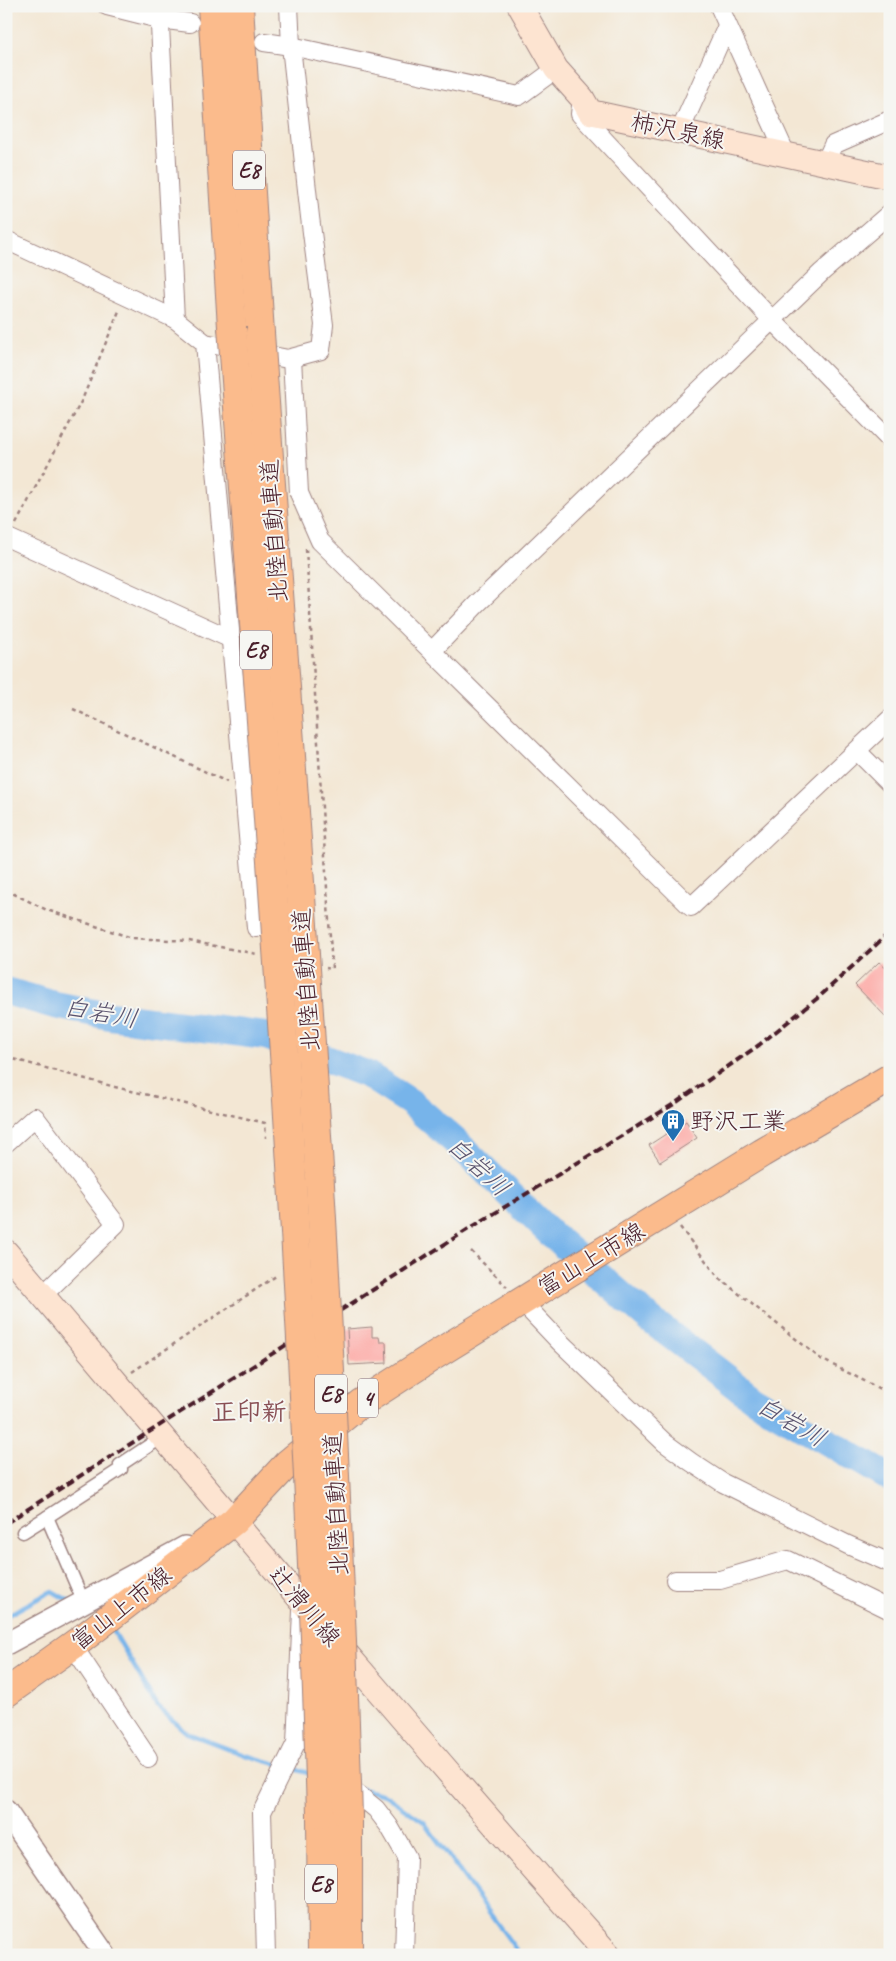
<svg xmlns="http://www.w3.org/2000/svg" width="896" height="1961" font-family="Caveat,'Klee One',sans-serif">
	<style>
		.lines { fill: none; stroke-linecap: round; stroke-linejoin: round }
		.stream { stroke: #77b4ea; stroke-width: 4.5 }
		.river { stroke: #77b4ea; stroke-width: 28 }
		.building { fill: #fda8a4 }
		.pedestrian-casing { stroke: #9e8380; stroke-width: 15 }
		.minor-casing { stroke: #9e8380; stroke-width: 20 }
		.tertiary-casing { stroke: #9e8380; stroke-width: 24 }
		.secondary-casing { stroke: #9e8380; stroke-width: 26 }
		.primary-casing { stroke: #9e8380; stroke-width: 30 }
		.motorway-casing { stroke: #9e8380; stroke-width: 30 }
		.path { stroke: #9e8380; stroke-width: 2.5; stroke-dasharray: 4 4; stroke-linecap: butt }
		.pedestrian { stroke: #fff; stroke-width: 12 }
		.minor { stroke: #fff; stroke-width: 18 }
		.tertiary { stroke: #fff; stroke-width: 21 }
		.secondary { stroke: #fde4d1; stroke-width: 24 }
		.primary { stroke: #fbbb8c; stroke-width: 28 }
		.motorway { stroke: #fbbb8c; stroke-width: 28 }
		.rail { stroke: #4a1f2b; stroke-width: 4; stroke-dasharray: 8 4; stroke-linecap: butt }
		.motorway-bridge-casing { stroke: #9e8380; stroke-width: 30; stroke-linecap: butt }
		.motorway-bridge { stroke: #fbbb8c; stroke-width: 28 }
		.labels { text-anchor: middle; stroke-width: 4; stroke-linejoin: round; paint-order: stroke }
		.shield { fill: #f6f6f2; stroke: #7e6067; stroke-width: 1 }
		.shield-label { font-size: 22px; font-weight: bold; fill: #4a1f2b }
		.street-label { font-size: 24px; fill: #4a1f2b; stroke: #f6f6f2 }
		.poi-label { font-size: 24px; fill: #4a1f2b; stroke: #f6f6f2; text-anchor: start }
		.water-label { font-size: 25px; font-style: italic; fill: #5a536e; stroke: #f6f6f2 }
		.neighbourhood-label { font-size: 25px; font-weight: bold; fill: #894f55; stroke: #f6f6f2 }
	</style>
	<rect width="100%" height="100%" fill="#f6f6f2"/>
	<filter id="ink" filterUnits="userSpaceOnUse"><feTurbulence type="fractalNoise" baseFrequency=".02" numOctaves="2"/><feDisplacementMap in="SourceGraphic" scale="10" xChannelSelector="R" yChannelSelector="G"/><feConvolveMatrix kernelMatrix="1 2 1 2 8 2 1 2 1" color-interpolation-filters="sRGB"/></filter>
	<filter id="wash" filterUnits="userSpaceOnUse"><feTurbulence type="fractalNoise" baseFrequency=".0096" numOctaves="4" result="noise"/><feDisplacementMap in="SourceGraphic" scale="20" xChannelSelector="R" yChannelSelector="G"/><feGaussianBlur stdDeviation="1.12" result="paint"/><feColorMatrix in="noise" values="0 0 0 0 0 0 0 0 0 0 0 0 0 0 0 0 0 1.4 0 .05"/><feComposite in="paint" operator="in"/></filter>
	<g filter="url(#wash)">
		<rect width="100%" height="100%" fill="#f3e7d4"/>
		<g class="lines">
			<g class="stream">
				<polyline points="6,1616 52,1591 71,1602"/>
				<polyline points="110,1629 114,1632 158,1707 187,1733 245,1755 280,1765"/>
				<polyline points="288,1767 311,1774"/>
				<polyline points="362,1789 385,1795 424,1822 520,1955"/>
			</g>
			<polyline class="river" points="6,991 55,1005 110,1016 266,1036 366,1074 410,1102 457,1143 553,1236 648,1318 702,1359 754,1399 890,1478"/>
		</g>
		<g id="blocks">
			<g class="building">
				<polygon points="879,962 890,972 890,1021 855,985"/>
				<polygon points="686,1121 697,1138 660,1162 649,1145"/>
				<polygon points="372,1327 372,1337 379,1337 380,1342 386,1342 387,1363 349,1365 347,1329"/>
			</g>
		</g>
	</g>
	<g filter="url(#ink)">
		<use href="#blocks" fill-opacity="0" stroke="#9e8380" stroke-width="1"/>
		<g class="lines">
			<g class="pedestrian-casing">
				<g id="pedestrian">
					<polyline points="47,1517 121,1469 120,1465 153,1443"/>
					<polyline points="23,1532 47,1517 84,1603"/>
				</g>
			</g>
			<g class="minor-casing">
				<g id="minor">
					<polyline points="107,6 159,19 190,23"/>
					<polyline points="159,6 175,319"/>
					<polyline points="719,6 786,154"/>
					<polyline points="264,42 291,46 519,96 556,69"/>
					<polyline points="581,106 580,114 772,320 890,440"/>
					<polyline points="680,131 727,26"/>
					<polyline points="825,163 833,145 890,120"/>
					<polyline points="6,240 175,319 205,343 288,359 321,350 324,325 310,217 291,46 289,6"/>
					<polyline points="205,343 256,928"/>
					<polyline points="292,358 299,493 320,541 691,907 890,719"/>
					<polyline points="6,537 231,639"/>
					<polyline points="432,651 478,603 822,272 890,213"/>
					<polyline points="857,751 890,784"/>
					<polyline points="6,1143 35,1117 116,1224 43,1295"/>
					<polyline points="522,1302 560,1342 665,1443 691,1462 723,1483 848,1545 890,1563"/>
					<polyline points="675,1580 720,1580 788,1560 890,1610"/>
					<polyline points="73,1646 148,1758"/>
					<polyline points="343,1782 376,1809 389,1826 407,1857 404,1955"/>
					<polyline points="266,1955 262,1812 296,1743 302,1611"/>
				</g>
			</g>
			<g class="tertiary-casing">
				<g id="tertiary">
					<polyline points="6,1644 185,1547"/>
					<polyline points="6,1811 105,1955"/>
				</g>
			</g>
			<g class="secondary-casing">
				<g id="secondary">
					<polyline points="520,6 556,69 582,98 590,112 890,177"/>
					<path d="M6,1252C206,1488 403,1724 609,1955"/>
				</g>
			</g>
			<g class="primary-casing">
				<polyline id="primary" points="6,1693 83,1638 234,1521 288,1463 361,1403 432,1357 762,1153 890,1078"/>
			</g>
			<g class="motorway-casing">
				<g id="motorway">
					<polyline points="212,6 232,327"/>
					<polyline points="239,6 260,333"/>
					<polyline points="321,1814 322,1955"/>
					<polyline points="348,1816 348,1955"/>
				</g>
			</g>
			<g class="path">
				<polyline points="16,524 82,400 119,311"/>
				<polyline points="306,549 332,969 326,968"/>
				<polyline points="73,709 227,782"/>
				<polyline points="6,890 47,910 132,938 189,941 257,954"/>
				<polyline points="6,1057 115,1087 265,1123 266,1138"/>
				<polyline points="680,1227 718,1277 821,1359 890,1394"/>
				<polyline points="471,1251 507,1287"/>
				<polyline points="132,1372 276,1276"/>
			</g>
			<use href="#pedestrian" class="pedestrian"/>
			<use href="#minor" class="minor"/>
			<use href="#tertiary" class="tertiary"/>
			<use href="#secondary" class="secondary"/>
			<use href="#primary" class="primary"/>
			<use href="#motorway" class="motorway"/>
			<polyline class="rail" points="6,1523 467,1230 674,1104 759,1045 819,997 890,932"/>
			<g class="motorway-bridge-casing">
				<g id="motorway-bridge">
					<path d="M232,327C269,823 307,1318 321,1814"/>
					<path d="M260,333C281,628 305,923 322,1219C333,1418 342,1617 348,1816"/>
				</g>
			</g>
			<use href="#motorway-bridge" class="motorway-bridge"/>
		</g>
	</g>
	<defs>
		<g id="building-pin" transform="scale(1.25)"><path d="M0 17L-7.5 6A9.5 9.5 0 1 1 7.5 6Z" fill="#1f6fb2" stroke="#f6f6f2"/><path d="M-4-6H4V6H1V3H-1V6H-4ZM-2.5-4.3h1.7v1.8h-1.7ZM.8-4.3h1.7v1.8H.8ZM-2.5-1h1.7V.8h-1.7ZM.8-1h1.7V.8H.8Z" fill="#fff"/></g>
	</defs>
	<g fill-rule="evenodd">
		<use href="#building-pin" x="673" y="1121"/>
	</g>
	<g class="labels">
		<g class="shield">
			<rect x="233" y="150.5" width="32" height="39" rx="4"/>
			<rect x="240" y="630.5" width="32" height="39" rx="4"/>
			<rect x="315" y="1374.5" width="32" height="39" rx="4"/>
			<rect x="358" y="1378.5" width="20" height="39" rx="4"/>
			<rect x="305" y="1864.5" width="32" height="39" rx="4"/>
		</g>
		<g class="shield-label">
			<text x="249" y="178">E8</text>
			<text x="256" y="658">E8</text>
			<text x="331" y="1402">E8</text>
			<text x="368" y="1406">4</text>
			<text x="321" y="1892">E8</text>
		</g>
		<g class="street-label">
			<text transform="translate(678 131) rotate(12)" y="8">柿沢泉線</text>
			<text transform="translate(274 531) rotate(-94)" y="8">北陸自動車道</text>
			<text transform="translate(306 980) rotate(-94)" y="8">北陸自動車道</text>
			<text transform="translate(591 1259) rotate(-31)" y="8">富山上市線</text>
			<text transform="translate(336 1504) rotate(-93)" y="8">北陸自動車道</text>
			<text transform="translate(305 1606) rotate(50)" y="8">辻滑川線</text>
			<text transform="translate(121 1608) rotate(-38)" y="8">富山上市線</text>
		</g>
		<g class="poi-label">
			<text x="690" y="1129">野沢工業</text>
		</g>
		<g class="water-label">
			<text transform="translate(101 1012) rotate(10)" y="9">白岩川</text>
			<text transform="translate(479 1166) rotate(43)" y="9">白岩川</text>
			<text transform="translate(792 1421) rotate(30)" y="9">白岩川</text>
		</g>
		<g class="neighbourhood-label">
			<text x="249" y="1420">正印新</text>
		</g>
	</g>
	<rect width="896" height="1961" fill="none" stroke="#f6f6f2" stroke-width="25"/>
</svg>
